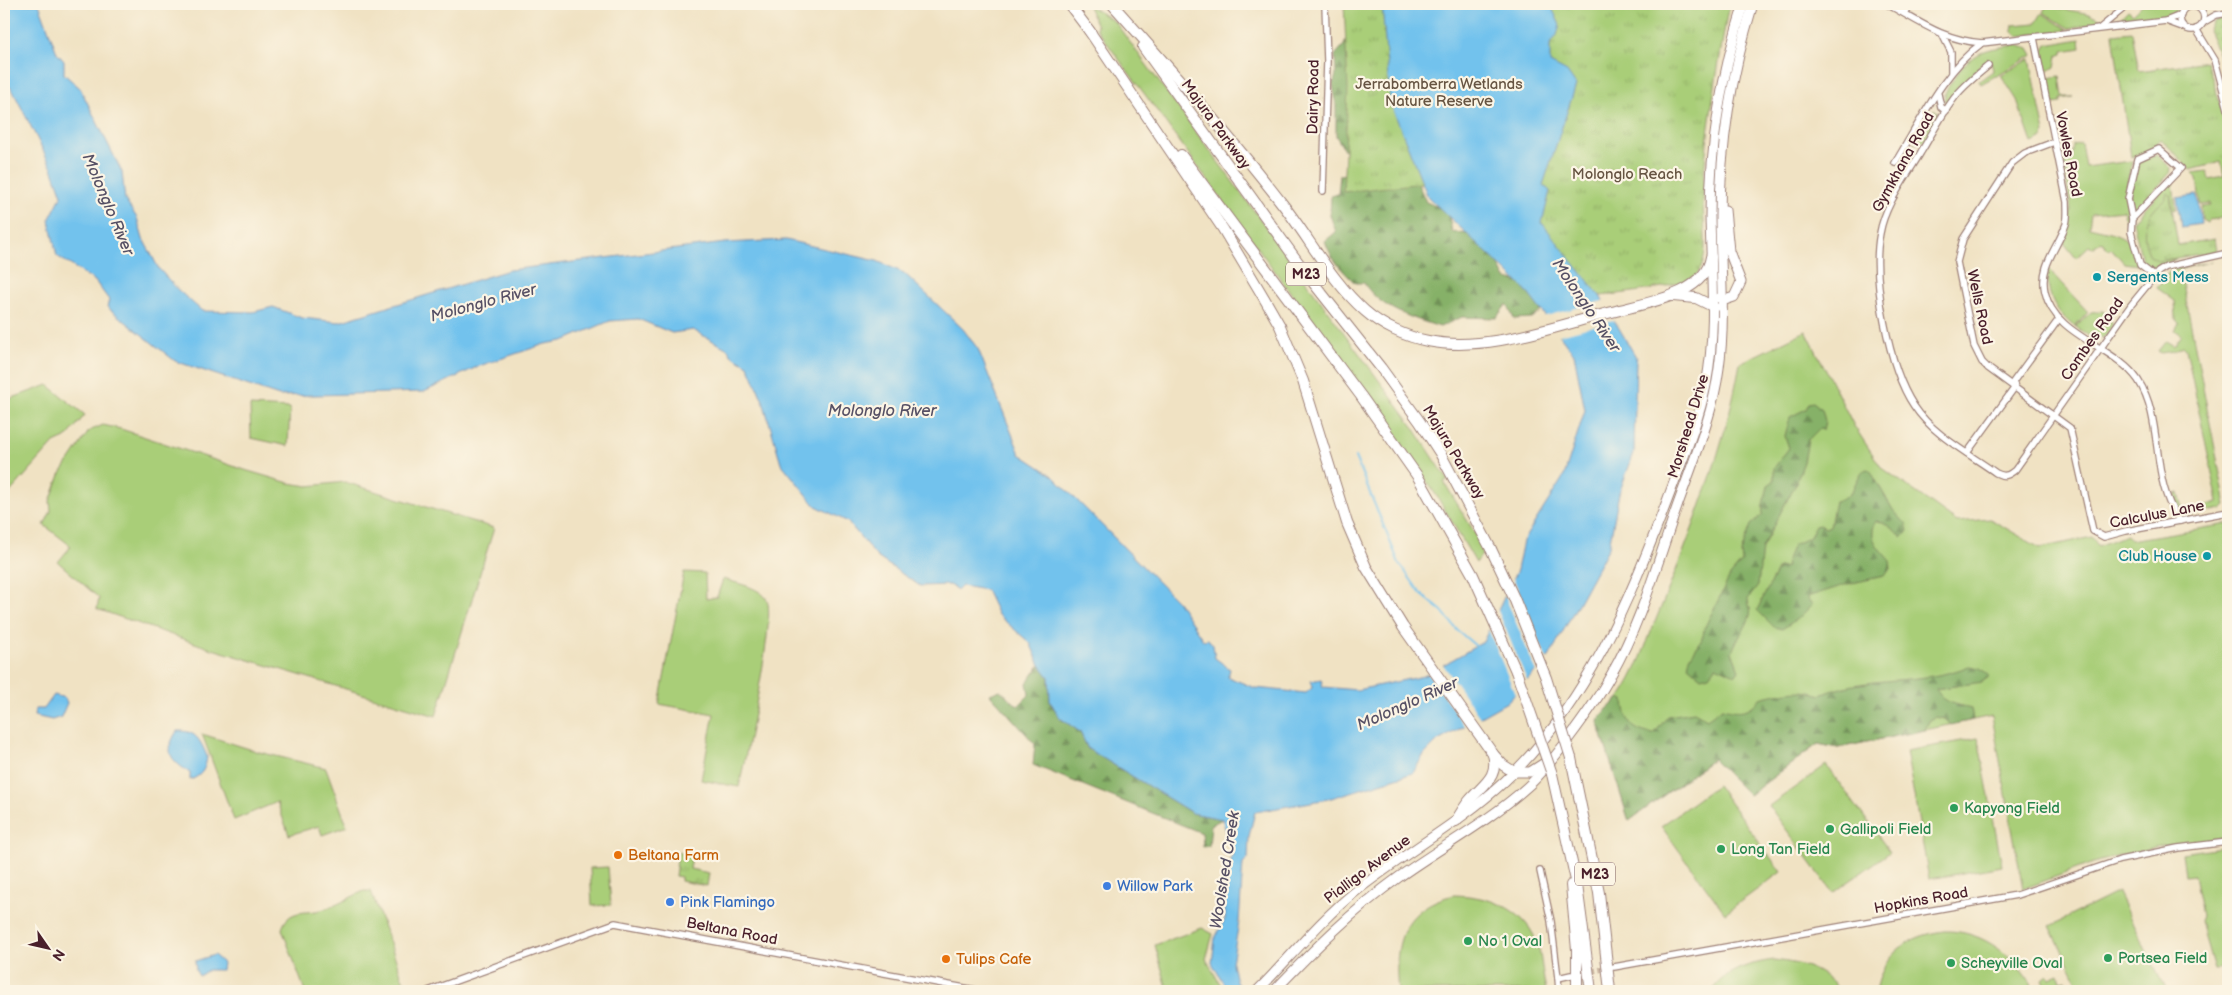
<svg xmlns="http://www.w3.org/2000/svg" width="2232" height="995" font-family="'Balsamiq Sans',sans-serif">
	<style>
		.grass { fill: #a9ce78; stroke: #7a7652 }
		.forest { fill: url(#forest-firs); stroke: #68684a }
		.park { fill: url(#park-tufts); stroke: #7a7652 }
		.garden { fill: url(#garden-dots); stroke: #7a7652 }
		.water { fill: #72c2ed; stroke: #5e708c }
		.pier { fill: #f0e2c3 }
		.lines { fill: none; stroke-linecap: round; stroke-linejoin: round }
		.stream { stroke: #72c2ed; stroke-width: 2 }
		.street-tunnel { stroke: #cfbba5; stroke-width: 5.5; stroke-dasharray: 5.5 3; stroke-linecap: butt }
		.street-casing { stroke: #9d8077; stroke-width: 8 }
		.primary-casing { stroke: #9d8077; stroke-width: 11 }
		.highway-casing { stroke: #9d8077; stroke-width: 12 }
		.street { stroke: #fff; stroke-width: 5.5 }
		.primary { stroke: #fff; stroke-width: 9 }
		.highway { stroke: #fff; stroke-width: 10 }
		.highway-bridge-casing { stroke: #9d8077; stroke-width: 12; stroke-linecap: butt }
		.highway-bridge { stroke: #fff; stroke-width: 10 }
		.culture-dot { fill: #0f9aa8; stroke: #fcf5e5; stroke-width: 2 }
		.leisure-dot { fill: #2e9e5b; stroke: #fcf5e5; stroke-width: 2 }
		.food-dot { fill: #e8710a; stroke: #fcf5e5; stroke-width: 2 }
		.shop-dot { fill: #3f7fe0; stroke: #fcf5e5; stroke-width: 2 }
		.labels { text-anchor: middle; stroke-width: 4.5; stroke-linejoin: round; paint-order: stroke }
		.shield { fill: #fcf5e5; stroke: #7f5f63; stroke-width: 1 }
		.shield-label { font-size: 14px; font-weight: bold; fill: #4a1f2b }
		.park-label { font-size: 15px; fill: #665442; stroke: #fcf5e5 }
		.street-label { font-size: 15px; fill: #4a1f2b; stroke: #fcf5e5 }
		.culture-label { font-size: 15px; fill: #0d838f; stroke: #fcf5e5; text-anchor: start }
		.leisure-label { font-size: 15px; fill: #27864d; stroke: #fcf5e5; text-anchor: start }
		.food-label { font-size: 15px; fill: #c56008; stroke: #fcf5e5; text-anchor: start }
		.shop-label { font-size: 15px; fill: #366cbe; stroke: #fcf5e5; text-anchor: start }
		.water-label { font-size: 16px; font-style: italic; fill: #565065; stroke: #fcf5e5 }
	</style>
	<defs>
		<pattern id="forest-firs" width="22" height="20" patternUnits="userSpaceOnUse" patternTransform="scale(1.25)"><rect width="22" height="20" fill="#86b168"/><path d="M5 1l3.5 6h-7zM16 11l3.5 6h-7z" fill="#708f56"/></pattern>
		<pattern id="park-tufts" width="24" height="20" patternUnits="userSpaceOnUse" patternTransform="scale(1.25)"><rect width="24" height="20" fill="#a9ce78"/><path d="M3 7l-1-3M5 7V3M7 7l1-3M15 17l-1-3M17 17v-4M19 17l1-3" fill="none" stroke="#93b068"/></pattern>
		<pattern id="garden-dots" width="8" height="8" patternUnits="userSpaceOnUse" patternTransform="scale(1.25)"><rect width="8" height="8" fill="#a9ce78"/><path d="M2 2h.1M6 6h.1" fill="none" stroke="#93b068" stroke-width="1.8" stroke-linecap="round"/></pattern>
	</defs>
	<rect width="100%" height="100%" fill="#fcf5e5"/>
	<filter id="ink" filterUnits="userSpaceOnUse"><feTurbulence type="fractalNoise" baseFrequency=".02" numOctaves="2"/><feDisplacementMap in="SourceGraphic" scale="10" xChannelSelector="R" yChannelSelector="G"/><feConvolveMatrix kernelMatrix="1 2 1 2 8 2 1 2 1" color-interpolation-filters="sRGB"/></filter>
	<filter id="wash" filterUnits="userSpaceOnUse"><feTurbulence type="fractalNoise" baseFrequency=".0096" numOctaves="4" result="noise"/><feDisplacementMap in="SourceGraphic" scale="20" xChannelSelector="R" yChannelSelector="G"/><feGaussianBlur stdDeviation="1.12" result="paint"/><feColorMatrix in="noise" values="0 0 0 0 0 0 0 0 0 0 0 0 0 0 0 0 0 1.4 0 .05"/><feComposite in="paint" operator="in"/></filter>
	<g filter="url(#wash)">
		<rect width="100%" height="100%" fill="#f0e2c3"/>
		<g class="grass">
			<polygon points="1087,4 1115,22 1414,428 1448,480 1444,482 1485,550 1476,563 1438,498 1399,440 1096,28 1097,26"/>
			<polygon points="2143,4 2180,4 2175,12 2169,15 2123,21 2122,16 2128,10 2133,14"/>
			<path d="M2047,5C2065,12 2087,10 2103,20L2070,29L2043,12Z"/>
			<polygon points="2042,13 2068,30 2018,36 2012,31 2013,25 2036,23"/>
			<polygon points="2080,39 2081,48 2063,51 2063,54 2057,56 2055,67 2047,72 2043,52 2047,45"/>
			<path d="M2020,45L2029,48L2033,55L1981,84L1979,81L1993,71L1992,64L1984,61L1948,102H1945C1943,93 1948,87 1953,80C1971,51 1986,48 2020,45Z"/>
			<polygon points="2030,59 2045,133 2041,139 2032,143 2017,100 2001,75"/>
			<polygon points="2060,76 2063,97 2073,97 2061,99 2061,103 2053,104 2048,78"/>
			<polygon points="1934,109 1938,112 1937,120 1924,142 1913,143"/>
			<path d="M2081,143L2085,167L2132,161L2127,185L2128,221H2125L2124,210L2091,213L2089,227C2113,233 2136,234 2137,265L2124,263L2111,248L2109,250L2101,241L2092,248L2089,246L2076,258L2064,243L2071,210L2064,161L2071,158L2073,145Z"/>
			<polygon points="2207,171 2209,179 2228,175 2228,217 2209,220 2207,223 2202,220 2201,206 2210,205 2210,203 2200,204 2197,178 2192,173"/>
			<polygon points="2173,183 2176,209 2173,210 2170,195 2154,209 2159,261 2176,259 2153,271 2142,261 2133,221 2167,184"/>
			<polygon points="2213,261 2180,269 2226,505 2222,509 2185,516 2178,510 2175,494 2179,493 2184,512 2218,502 2186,349 2183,346 2174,351 2161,353 2158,351 2166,341 2174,346 2182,335 2175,330 2179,323 2176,320 2175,301 2157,288 2169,271"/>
			<path d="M2048,269L2088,312L2075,327C2056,313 2045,293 2048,269Z"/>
			<polygon points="2104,311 2113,325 2105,337 2093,339 2076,327 2091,312"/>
			<path d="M1806,331L1854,426L1881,467L1957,522L1990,519L2040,548L2092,537L2098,546L2127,535L2130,540L2228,524V837L2154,847L2093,863L2023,889L1992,716L1838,748L1818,744L1749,795L1713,759L1629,821L1598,722C1604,713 1614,706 1620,697C1637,673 1646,643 1657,617C1690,537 1725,449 1740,363Z"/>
			<polygon points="48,385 85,415 67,437 54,443 4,499 4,401"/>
			<polygon points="250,406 290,408 288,446 251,438"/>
			<polygon points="103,425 121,429 248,471 289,483 308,486 345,482 494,528 436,716 209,648 97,609 99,598 58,562 71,546 44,525 51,511 50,501 60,475 89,431"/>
			<path d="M684,572L705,573L706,599L717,597L723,579C735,583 761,587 767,600C776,621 745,757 739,787L701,780L714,714L659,704Z"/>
			<polygon points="202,734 259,752 326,768 347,826 322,835 319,826 289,835 277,802 234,820"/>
			<polygon points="1978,738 2002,866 1929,879 1906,751"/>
			<polygon points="1826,765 1890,852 1833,893 1769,806"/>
			<polygon points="1717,785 1781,872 1725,913 1661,826"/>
			<polygon points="2228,846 2228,968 2214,969 2200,921 2202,916 2194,875 2185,876 2182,853"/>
			<polygon points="608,867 611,905 592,906 590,868"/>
			<path d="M364,891H371L406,988L398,991H305L282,929C288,908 306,914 321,910C335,907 350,897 364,891Z"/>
			<polygon points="2118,892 2118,893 2166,991 2082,991 2050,926"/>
			<path d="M1454,895C1491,896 1528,909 1539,949C1542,963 1543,977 1546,991H1398C1393,942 1403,907 1454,895Z"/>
			<polygon points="1202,928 1213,934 1206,959 1224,991 1168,991 1155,945"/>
			<path d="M1944,931C1984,930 2016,957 2035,991H1876C1884,953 1907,936 1944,931Z"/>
			<path d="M1774,960C1804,964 1820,968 1841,991H1712C1724,970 1752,963 1774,960Z"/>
			<polygon points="2059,974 2061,981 2065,980 2070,991 2048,991 2043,979 2048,975 2050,978"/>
		</g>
		<g class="forest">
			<path d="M1350,29L1426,202L1448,211L1452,232L1473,235L1493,254L1506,279L1526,283L1541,311L1532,318L1514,319L1507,304L1496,318L1462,317L1440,327C1412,318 1380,309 1364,283H1355C1342,270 1331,259 1325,241L1336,232L1330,215L1331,196L1338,194L1340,175L1362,170L1346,153L1336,136V102L1333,85L1336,75L1335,55L1344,45Z"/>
			<path d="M1813,402L1822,409L1825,421L1823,430L1819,429L1808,440L1804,462L1795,485L1762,548L1758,586L1748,599C1748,605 1752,609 1750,615C1747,628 1736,639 1732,652L1739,670L1735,675L1716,666L1709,675L1701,677L1688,666C1689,651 1704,645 1704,629L1730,576L1742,562L1741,553L1751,525L1763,514C1761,502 1767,496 1768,485L1774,481V468L1789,448L1785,436L1790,417L1806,409L1809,403Z"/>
			<path d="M1866,469L1870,470L1893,510L1906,524L1908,531L1903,537L1883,522L1876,521C1867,539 1879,548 1890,561L1891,569L1884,576L1848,584L1807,597L1812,605L1800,617L1782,629L1774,627L1757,610L1778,568L1787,567L1786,562L1793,545L1810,537L1815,526L1820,525L1825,528L1830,526L1835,501C1857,498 1851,481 1866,469Z"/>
			<polygon points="1040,665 1049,677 1050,701 1060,718 1080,732 1088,749 1192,813 1222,819 1211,825 1209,846 1203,847 1202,833 1033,765 1035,744 990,694 1000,690 1018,706 1029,695 1027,683"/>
			<path d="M1969,666L1980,668L1990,676L1982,682L1936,689C1944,704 1956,704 1971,708L1973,720L1951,725L1945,719L1935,717L1929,721L1925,730L1838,748L1818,744L1749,795L1713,759L1629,821L1598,722L1607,709L1620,698L1624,700C1626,722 1631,731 1654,734L1668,716L1694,712L1707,719L1722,708C1739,712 1749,713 1760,698C1781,693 1801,687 1821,695C1868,674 1922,686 1969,666Z"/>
		</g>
		<g class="park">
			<path d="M1344,4H1731L1727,14C1717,76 1704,139 1703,202C1703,220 1711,262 1696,275C1682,287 1620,294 1600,296L1485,176L1343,192L1348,89Z"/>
			<path d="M2132,32L2139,71L2206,61C2221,98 2228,135 2228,175L2224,176L2221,162L2191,170L2161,139L2150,151L2131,157L2113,34Z"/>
			<path d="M2157,155L2171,168L2170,173L2138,209H2133C2126,195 2134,175 2138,161Z"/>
			<path d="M2167,193L2170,195L2178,245L2215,239L2217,251L2159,261L2150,256C2142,239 2142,222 2155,208C2160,202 2165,201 2167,193Z"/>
			<polygon points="678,852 692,855 690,869 709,873 707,886 681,881 681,877 675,876"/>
		</g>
		<polygon class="garden" points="2228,18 2228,88 2221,64 2223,63 2208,30 2214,21"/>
		<g class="water">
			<polygon points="4,4 39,4 57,53 64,61 64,74 80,88 122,172 125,200 137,218 143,239 159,269 178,290 202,311 253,312 273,307 302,318 339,322 509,270 725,243 786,240 877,261 904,273 963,329 978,349 1020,454 1052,475 1178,602 1203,640 1208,639 1213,645 1215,658 1230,669 1228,677 1255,688 1306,693 1312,688 1311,681 1321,679 1323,687 1357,690 1424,676 1483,642 1517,570 1523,541 1564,476 1585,410 1574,354 1524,288 1428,197 1390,102 1382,4 1558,4 1552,8 1560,25 1557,35 1550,45 1550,63 1567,72 1576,85 1543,185 1550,191 1542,223 1600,296 1636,357 1634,453 1619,493 1609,547 1549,657 1507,702 1438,741 1423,756 1413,773 1328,799 1255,812 1249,836 1248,859 1243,864 1239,922 1232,963 1236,982 1242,991 1228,991 1212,963 1215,938 1225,919 1225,886 1233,852 1222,819 1192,813 1088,749 1080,732 1060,718 1050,701 1049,677 1040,665 1030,643 998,615 986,590 962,586 958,590 949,585 920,586 877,557 848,522 816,506 781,463 763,401 748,365 731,355 728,349 693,330 672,333 638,319 610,321 563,341 545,344 479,366 424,392 279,396 175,361 107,307 109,300 95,281 57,256 49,220 62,195 52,168 13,91 4,80"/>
			<polygon points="2197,195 2201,224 2181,227 2177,198"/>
			<polygon points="54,695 65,698 67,703 61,717 52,720 34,716 35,709 44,709"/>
			<path d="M177,731C196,730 200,740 207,756C206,768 202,776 190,780V773C171,760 163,753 177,731Z"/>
			<polygon points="214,955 223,963 222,970 208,970 199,976 196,971 195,961"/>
		</g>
		<g class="pier">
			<polygon points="1606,300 1617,320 1556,336 1542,317"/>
			<polygon points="1512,575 1548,662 1537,674 1503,591"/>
			<polygon points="1496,606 1528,683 1516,696 1487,626"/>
			<polygon points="1442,663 1481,719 1466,728 1427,672"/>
		</g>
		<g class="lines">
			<polyline class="stream" points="1355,457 1399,563 1421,594 1442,611 1457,630 1477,647"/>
		</g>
	</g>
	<g filter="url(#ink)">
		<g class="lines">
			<polyline class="street-tunnel" points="1574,974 1610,968"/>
			<g class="street-casing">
				<g id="street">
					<path d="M1887,4C1920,22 1943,40 1982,43L2166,21L2181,15"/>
					<circle cx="2192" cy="18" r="12"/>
					<polyline points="1904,13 1910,4"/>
					<polyline points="2166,21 2185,28"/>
					<polyline points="2204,22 2216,15 2228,13"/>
					<polyline points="2100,28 2129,4"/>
					<polyline points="2196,29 2215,60 2228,109"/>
					<polyline points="1943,36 1951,52 1951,72"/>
					<path d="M2034,38L2067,202C2067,209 2068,217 2066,224C2058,248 2039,265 2045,292C2055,337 2114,345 2138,380C2165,421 2149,481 2180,521"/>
					<path d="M1988,66C1977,75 1963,86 1955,97C1942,114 1932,134 1921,152C1906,178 1885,204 1880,233C1871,277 1889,369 1914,406C1933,435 1968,453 1996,473C2004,477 2008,476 2015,470L2131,305L2158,272L2166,267L2228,253"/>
					<polyline points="1938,94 1941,107 1946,111"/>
					<polyline points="2054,142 2025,153 2012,163 1963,239 1957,262 1974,346 1982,362 1988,368 2070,428 2093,531 2104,537 2126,531 2228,512"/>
					<path d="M1895,163C1919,124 1944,70 1982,43"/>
					<polyline points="1323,191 1327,61 1325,4"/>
					<polyline points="2132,219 2181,168 2159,149 2137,159 2128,199 2132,219 2131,232 2140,265 2154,276"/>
					<polyline points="1967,453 2015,387 2013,382 2059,319"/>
					<polyline points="1540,871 1551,921 1558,978 1571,975"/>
					<polyline points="1614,967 2017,895 2120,860 2178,848 2228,842"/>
					<polyline points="1558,978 1559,991"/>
					<polyline points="428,991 615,923 981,991"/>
				</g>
			</g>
			<g class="primary-casing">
				<g id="primary">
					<polyline points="1719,298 1725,300 1734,297 1741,282 1729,251 1725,210"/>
					<polyline points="1514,772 1530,772 1549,760"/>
					<path d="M1257,991C1290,958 1319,921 1355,892C1404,853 1459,824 1505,781C1587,704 1628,603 1667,501C1681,463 1698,424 1706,385C1717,328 1711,273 1710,216C1710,144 1722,72 1744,4"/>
					<path d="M1274,991C1313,950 1352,911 1399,877C1441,847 1488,822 1527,787C1543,773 1556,755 1569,738C1584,718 1599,697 1611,675C1641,623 1657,563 1677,507C1693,462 1713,415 1719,368C1726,317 1720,267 1720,216C1720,144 1732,72 1753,4"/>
				</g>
			</g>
			<g class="highway-casing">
				<g id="highway">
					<polyline points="1069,4 1091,33"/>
					<path d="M1112,4C1171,70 1230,136 1284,206C1311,241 1332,282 1365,311C1382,326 1406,337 1428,341C1486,353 1555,326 1612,312C1644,303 1705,296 1711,257"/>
					<polyline points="1088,29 1223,229 1264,298 1280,326 1303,381 1347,523 1366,567 1403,627 1493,754 1503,765 1514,772"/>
					<polyline points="1143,47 1308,276 1381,368 1420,422 1440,453 1491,549"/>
					<polyline points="1181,155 1361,396 1418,477 1473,575 1516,671"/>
					<polyline points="1673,296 1696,298 1714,307"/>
					<polyline points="1571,758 1599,893 1610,991"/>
					<polyline points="1552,774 1577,885 1591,991"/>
					<path d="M1456,821C1460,814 1464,807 1469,801C1483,784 1499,778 1493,754"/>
					<polyline points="1571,885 1577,950 1577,991"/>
				</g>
			</g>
			<use href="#street" class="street"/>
			<use href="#primary" class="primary"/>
			<use href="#highway" class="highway"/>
			<g class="highway-bridge-casing">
				<g id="highway-bridge">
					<polyline points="1491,549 1514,598 1546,678 1571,758"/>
					<polyline points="1516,671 1552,774"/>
				</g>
			</g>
			<use href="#highway-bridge" class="highway-bridge"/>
		</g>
	</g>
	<g class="culture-dot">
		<circle cx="2097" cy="277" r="5"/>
		<circle cx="2207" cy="556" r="5"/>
	</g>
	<g class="leisure-dot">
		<circle cx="1954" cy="808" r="5"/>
		<circle cx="1830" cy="829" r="5"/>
		<circle cx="1721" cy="849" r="5"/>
		<circle cx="1468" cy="941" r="5"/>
		<circle cx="2108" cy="958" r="5"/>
		<circle cx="1951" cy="963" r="5"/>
	</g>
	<g class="food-dot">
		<circle cx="618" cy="855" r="5"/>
		<circle cx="946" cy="959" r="5"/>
	</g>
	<g class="shop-dot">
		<circle cx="1107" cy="886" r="5"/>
		<circle cx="670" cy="902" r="5"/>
	</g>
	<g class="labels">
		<g class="shield">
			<rect x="1286" y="262.5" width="40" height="23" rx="4"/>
			<rect x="1575" y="862.5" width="40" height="23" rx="4"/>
		</g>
		<g class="shield-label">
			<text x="1306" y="279">M23</text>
			<text x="1595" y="879">M23</text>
		</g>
		<g class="park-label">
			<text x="1439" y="89">Jerrabomberra Wetlands<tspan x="1439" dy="17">Nature Reserve</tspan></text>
			<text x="1627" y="179">Molonglo Reach</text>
		</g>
		<g class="street-label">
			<text transform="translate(1313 97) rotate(-89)" y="5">Dairy Road</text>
			<text transform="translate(1216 124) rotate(54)" y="5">Majura Parkway</text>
			<text transform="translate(2069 154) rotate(79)" y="5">Vowles Road</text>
			<text transform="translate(1903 162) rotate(-61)" y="5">Gymkhana Road</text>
			<text transform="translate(1980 307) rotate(78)" y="5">Wells Road</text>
			<text transform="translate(2092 339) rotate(-55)" y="5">Combes Road</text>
			<text transform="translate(1688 426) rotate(-73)" y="5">Morshead Drive</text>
			<text transform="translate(1454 452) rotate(59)" y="5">Majura Parkway</text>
			<text transform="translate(2157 514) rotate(-11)" y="5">Calculus Lane</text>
			<text transform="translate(1367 869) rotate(-37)" y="5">Pialligo Avenue</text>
			<text transform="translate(1921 900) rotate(-10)" y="5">Hopkins Road</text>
			<text transform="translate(732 931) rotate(11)" y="5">Beltana Road</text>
		</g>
		<g class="culture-label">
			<text x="2107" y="282">Sergents Mess</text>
			<text x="2197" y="561" text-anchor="end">Club House</text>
		</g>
		<g class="leisure-label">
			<text x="1964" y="813">Kapyong Field</text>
			<text x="1840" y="834">Gallipoli Field</text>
			<text x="1731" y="854">Long Tan Field</text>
			<text x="1478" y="946">No 1 Oval</text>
			<text x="2118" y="963">Portsea Field</text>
			<text x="1961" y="968">Scheyville Oval</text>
		</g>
		<g class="food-label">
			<text x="628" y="860">Beltana Farm</text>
			<text x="956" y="964">Tulips Cafe</text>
		</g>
		<g class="shop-label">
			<text x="1117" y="891">Willow Park</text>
			<text x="680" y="907">Pink Flamingo</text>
		</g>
		<g class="water-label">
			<text transform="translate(109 204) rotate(67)" y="6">Molonglo River</text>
			<text transform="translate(483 302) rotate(-15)" y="6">Molonglo River</text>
			<text transform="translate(1587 305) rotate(56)" y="6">Molonglo River</text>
			<text x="882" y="416">Molonglo River</text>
			<text transform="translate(1407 703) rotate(-24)" y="6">Molonglo River</text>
			<text transform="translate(1224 870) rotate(-81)" y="6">Woolshed Creek</text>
		</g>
	</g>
	<rect width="2232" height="995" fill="none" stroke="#fcf5e5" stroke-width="20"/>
	<g transform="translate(48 948) rotate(124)" stroke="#fcf5e5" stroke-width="4" paint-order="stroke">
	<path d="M0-4L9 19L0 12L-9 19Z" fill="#4a1f2b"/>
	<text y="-8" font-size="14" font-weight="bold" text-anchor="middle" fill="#4a1f2b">N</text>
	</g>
</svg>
